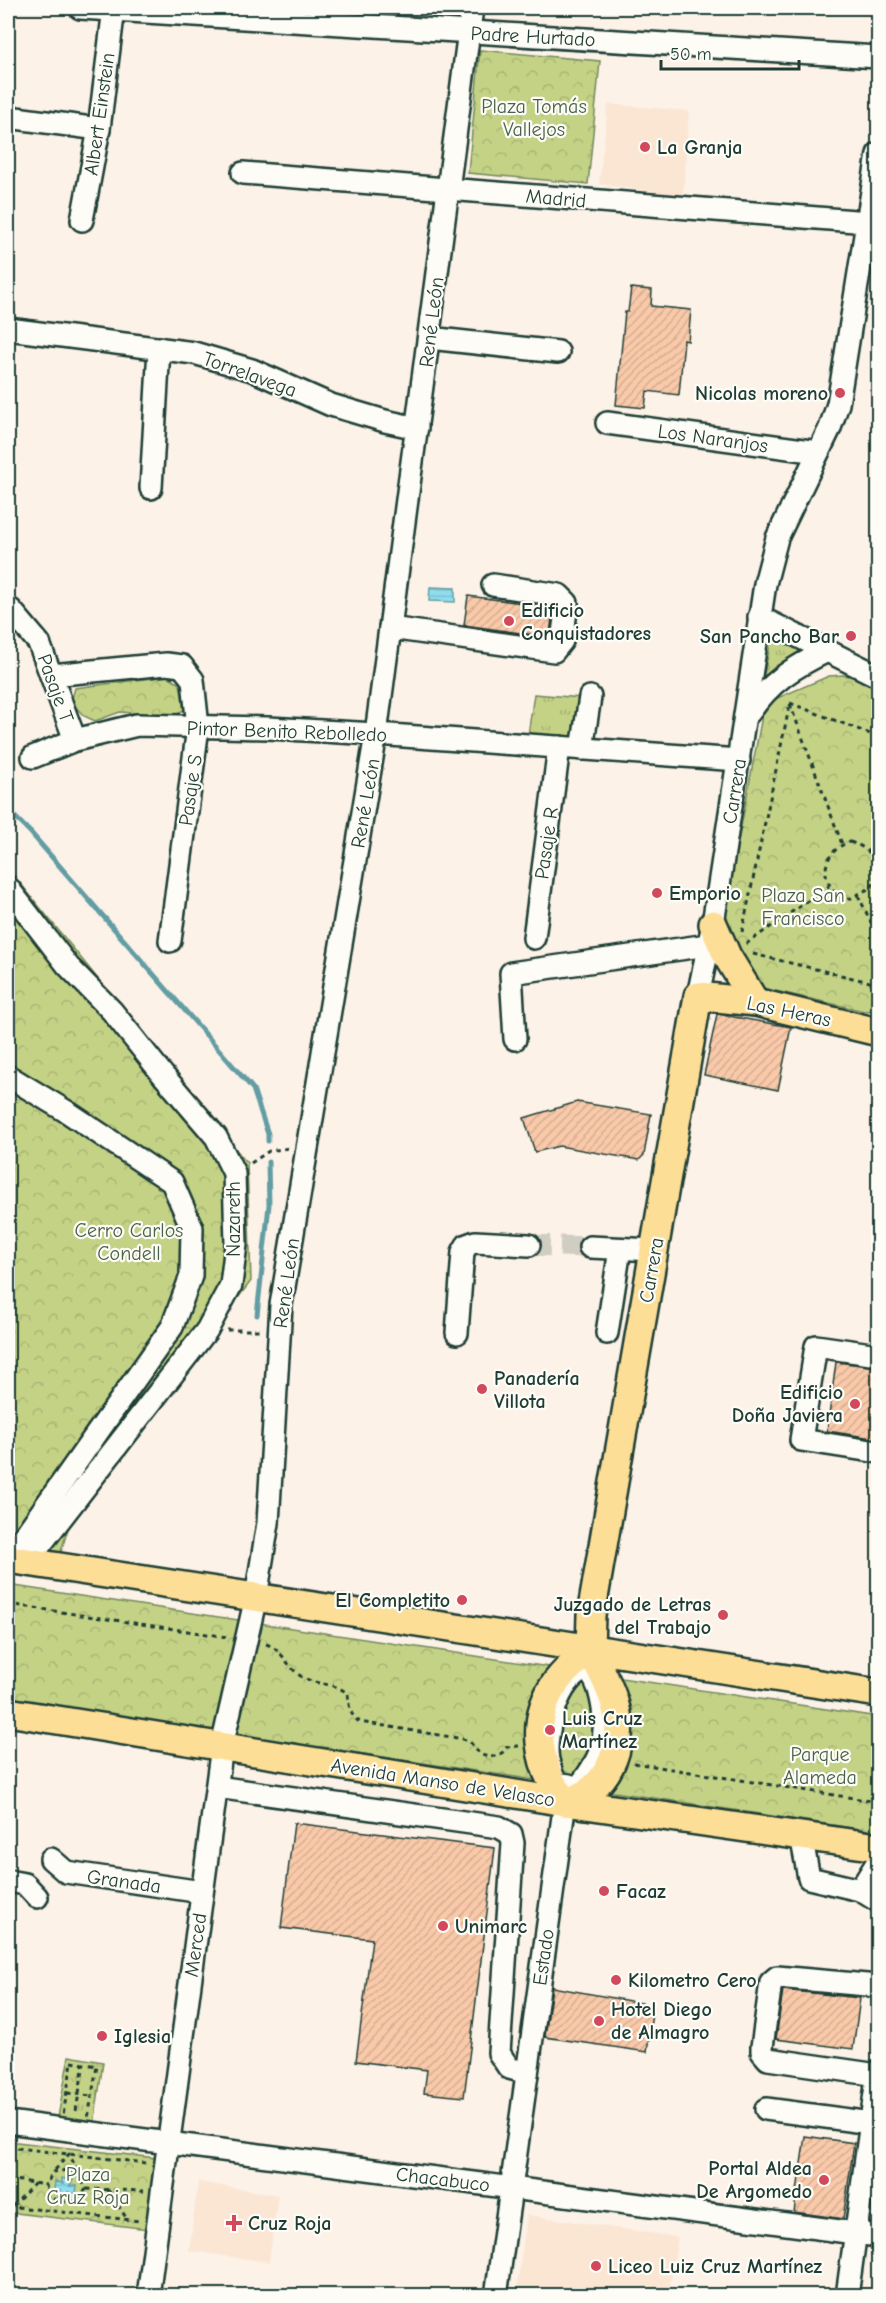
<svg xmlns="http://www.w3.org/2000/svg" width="886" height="2303" font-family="'Comic Neue',sans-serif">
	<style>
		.built { fill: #fbe6d4 }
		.grass { fill: url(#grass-tufts); stroke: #72885d; stroke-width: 1.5 }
		.park { fill: url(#park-crowns); stroke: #72885d; stroke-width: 1.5 }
		.water { fill: url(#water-rules); stroke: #639da4; stroke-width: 1.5 }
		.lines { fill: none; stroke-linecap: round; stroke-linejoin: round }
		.stream { stroke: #639da4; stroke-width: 5 }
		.building { fill: url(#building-hatch); stroke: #1f3d34; stroke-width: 1.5 }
		.minor-tunnel { stroke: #d0cec3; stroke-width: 21; stroke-dasharray: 21 10; stroke-linecap: butt }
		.minor-casing { stroke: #1f3d34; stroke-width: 26 }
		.major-casing { stroke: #1f3d34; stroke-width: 32 }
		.path { stroke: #1f3d34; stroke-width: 3; stroke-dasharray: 4.5 4.5; stroke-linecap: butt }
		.minor { stroke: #fdfcf7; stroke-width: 21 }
		.major { stroke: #fdde96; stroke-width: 27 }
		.poi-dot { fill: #d1495b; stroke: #fdfcf7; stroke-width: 2 }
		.labels { text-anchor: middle; stroke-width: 4.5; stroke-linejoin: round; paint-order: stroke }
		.street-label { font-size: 20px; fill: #1f3d34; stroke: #fdfcf7 }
		.park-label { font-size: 20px; fill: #486248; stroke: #fdfcf7 }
		.poi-label { font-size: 20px; font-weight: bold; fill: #1f3d34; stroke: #fdfcf7; text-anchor: start }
	</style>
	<defs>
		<pattern id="grass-tufts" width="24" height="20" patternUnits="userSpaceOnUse" patternTransform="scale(1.5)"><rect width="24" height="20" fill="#c4d286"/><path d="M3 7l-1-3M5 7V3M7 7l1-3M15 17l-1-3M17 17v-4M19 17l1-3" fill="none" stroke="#a8b574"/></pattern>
		<pattern id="park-crowns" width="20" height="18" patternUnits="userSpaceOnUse" patternTransform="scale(1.5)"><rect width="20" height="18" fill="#c4d286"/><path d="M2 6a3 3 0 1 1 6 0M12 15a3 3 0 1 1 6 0" fill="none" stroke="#a8b574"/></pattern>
		<pattern id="water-rules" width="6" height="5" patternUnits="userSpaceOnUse" patternTransform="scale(1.5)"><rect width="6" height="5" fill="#90ddef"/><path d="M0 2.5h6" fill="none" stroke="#7cbfce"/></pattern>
		<pattern id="building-hatch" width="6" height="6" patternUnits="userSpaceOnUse" patternTransform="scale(1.5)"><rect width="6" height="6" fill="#f9c9a9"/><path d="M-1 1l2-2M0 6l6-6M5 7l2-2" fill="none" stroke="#d5ae92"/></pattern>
	</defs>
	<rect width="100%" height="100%" fill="#fcf2e7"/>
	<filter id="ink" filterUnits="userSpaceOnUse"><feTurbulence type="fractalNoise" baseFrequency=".0167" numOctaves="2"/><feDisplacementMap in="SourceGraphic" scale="12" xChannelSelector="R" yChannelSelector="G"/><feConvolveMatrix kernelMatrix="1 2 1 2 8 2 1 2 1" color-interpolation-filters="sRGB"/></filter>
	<g filter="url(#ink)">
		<g class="built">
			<polygon points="608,104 689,111 683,196 599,184"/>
			<polygon points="198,2182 278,2195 269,2262 189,2251"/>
			<polygon points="527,2215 678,2237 668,2295 516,2295"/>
		</g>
		<g class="grass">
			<polygon points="772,635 812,651 763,679"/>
			<polygon points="534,694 582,698 576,741 528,735"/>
			<polygon points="69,2056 103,2062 92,2139 55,2134"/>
		</g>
		<g class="park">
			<polygon points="480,50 600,61 588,184 468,173"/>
			<polygon points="844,675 862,679 878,687 878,1010 864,1011 758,987 744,972 726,924 726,906 762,716 775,699 829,676"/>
			<polygon points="168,676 180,684 184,710 172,716 120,712 95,721 84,716 71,702 75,688"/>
			<polygon points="8,868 247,1163 251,1281 73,1513 58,1561 8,1551"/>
			<polygon points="8,1585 878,1717 878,1832 8,1700"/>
			<polygon points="8,2141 156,2158 148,2229 8,2212"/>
		</g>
		<g class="water">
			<polygon points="430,587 455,588 455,602 429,601"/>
			<polygon points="61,2178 73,2180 70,2186 77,2185 76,2194 68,2192 69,2198 58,2197 61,2191 54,2191 55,2181 63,2184"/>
		</g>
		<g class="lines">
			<g class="stream">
				<polyline points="8,810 31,833 253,1089 268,1134 268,1141"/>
				<polyline points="257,1315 269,1205 268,1162"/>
			</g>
		</g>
		<g class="building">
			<polygon points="631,288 652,290 651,306 691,310 688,341 684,340 679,395 647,391 645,408 616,405 625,312 628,312"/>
			<polygon points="468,596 553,607 550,636 549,637 464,625"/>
			<polygon points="717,1014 791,1027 778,1090 704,1075"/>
			<polygon points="577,1102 651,1114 644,1155 639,1160 559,1146 535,1152 524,1118"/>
			<polygon points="836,1362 879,1367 879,1439 827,1431"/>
			<polygon points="294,1823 495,1848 464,2097 424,2093 427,2070 356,2061 372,1939 281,1928"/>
			<polygon points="552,1987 653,2005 647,2052 545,2037"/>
			<polygon points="783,1990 860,1998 853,2049 776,2039"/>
			<polygon points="805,2136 854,2143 843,2219 794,2212"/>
		</g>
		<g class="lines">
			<polyline class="minor-tunnel" points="529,1245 590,1247"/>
			<g class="minor-casing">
				<g id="minor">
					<polyline points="80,8 878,57"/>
					<polyline points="8,117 99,129"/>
					<polyline points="243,173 868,222"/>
					<polyline points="82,220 99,129 114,8"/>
					<polyline points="8,329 194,353 252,370 331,405 385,421 417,428"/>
					<polyline points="429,338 558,352"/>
					<polyline points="607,423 818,452"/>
					<polyline points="151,488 159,348"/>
					<polyline points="11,610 39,643 75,740"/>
					<polyline points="759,617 878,676"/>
					<polyline points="390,628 554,651 562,641 567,603 559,595 493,585"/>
					<polyline points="51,675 166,664 182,666 193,680 198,727 170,941"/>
					<path d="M749,713C771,681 792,668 827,651"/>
					<polyline points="582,749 590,697"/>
					<polyline points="33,757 75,740 137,725 268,728 376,734 739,760"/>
					<polyline points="8,888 68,966 112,1011 163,1075 216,1137 234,1173 236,1244 231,1285 207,1330 27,1562"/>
					<polyline points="534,938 559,747"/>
					<polyline points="698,996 713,924 765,584 777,538 830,428 838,404 878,154"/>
					<polyline points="515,1039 511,973 708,945"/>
					<polyline points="8,1076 69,1113 172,1182 192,1228 191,1276 172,1327 8,1559"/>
					<polyline points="590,1247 654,1250"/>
					<polyline points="457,1333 463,1252 467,1245 475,1242 529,1245"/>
					<polyline points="607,1333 620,1249"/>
					<polyline points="878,1355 816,1346 801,1440 878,1452"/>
					<path d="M586,1670C595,1676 599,1688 601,1698C610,1738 601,1761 575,1791L569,1785L555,1783C553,1776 550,1768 548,1760C543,1736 558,1676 586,1670Z"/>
					<polyline points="217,1787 499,1827 511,1834 513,1843 499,2053 509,2068 527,2073"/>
					<polyline points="801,1835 809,1878 860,1890 878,1901"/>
					<polyline points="51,1859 66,1872 202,1892"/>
					<polyline points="8,1881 25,1884 37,1897"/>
					<polyline points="860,1890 878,1861"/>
					<polyline points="878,2075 768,2059 762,2052 762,2047 771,1982 777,1977 878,1986"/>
					<polyline points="766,2109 871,2123"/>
					<polyline points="8,2122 878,2236"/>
					<polyline points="148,2296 222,1746 256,1597 268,1523 281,1305 376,734 472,8"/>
					<polyline points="496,2296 565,1802"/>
					<polyline points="847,2296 878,2071"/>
				</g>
			</g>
			<g class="major-casing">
				<g id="major">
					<polyline points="713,924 727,956 755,1002"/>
					<polyline points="8,1559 878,1693"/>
					<path d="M590,1649C599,1667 610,1686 615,1705C627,1746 607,1792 565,1802C537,1767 529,1719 557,1681C566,1669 579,1659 590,1649L591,1615L698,996L755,1002L878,1032"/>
					<polyline points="8,1712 565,1802 878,1847"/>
				</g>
			</g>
			<g class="path">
				<polyline points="790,704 842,844"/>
				<path d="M850,842C875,850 879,862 872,887L849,899C817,890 819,851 850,842Z"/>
				<polyline points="873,856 878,852"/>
				<polyline points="858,895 878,937"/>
				<polyline points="742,932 790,703 878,737"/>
				<polyline points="746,944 829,886"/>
				<polyline points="753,954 878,984"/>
				<polyline points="251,1163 269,1151 289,1148"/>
				<polyline points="227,1330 260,1330"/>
				<polyline points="8,1604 227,1637"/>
				<path d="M266,1644C284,1650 288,1670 304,1678C319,1686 335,1682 348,1694C349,1706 349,1715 360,1722L463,1739C472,1742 472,1745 477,1751C485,1761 502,1757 507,1747L519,1746"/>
				<polyline points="634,1763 878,1802"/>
				<polygon points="72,2062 97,2066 87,2124 62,2121"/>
				<polyline points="67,2093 92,2096"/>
				<polyline points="76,2111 84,2063"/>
				<polyline points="8,2147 146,2163"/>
				<polyline points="55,2170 69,2154 81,2177"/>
				<polygon points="68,2170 81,2178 86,2189 78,2201 62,2202 48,2197 46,2185 53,2172"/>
				<polyline points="8,2179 46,2185"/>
				<polyline points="86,2189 144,2191"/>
				<polyline points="108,2190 127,2219"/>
				<polyline points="8,2206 140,2221"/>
				<polyline points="13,2206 35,2183"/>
			</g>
			<use href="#minor" class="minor"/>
			<use href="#major" class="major"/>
		</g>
	</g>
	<g class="poi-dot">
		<circle cx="645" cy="147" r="6"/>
		<circle cx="840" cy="393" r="6"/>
		<circle cx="509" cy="621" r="6"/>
		<circle cx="851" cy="636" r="6"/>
		<circle cx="657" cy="893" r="6"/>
		<circle cx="482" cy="1389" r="6"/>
		<circle cx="855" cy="1404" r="6"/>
		<circle cx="462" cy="1600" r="6"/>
		<circle cx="723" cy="1615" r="6"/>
		<circle cx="550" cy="1730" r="6"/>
		<circle cx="604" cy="1891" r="6"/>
		<circle cx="443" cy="1926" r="6"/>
		<circle cx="616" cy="1980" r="6"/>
		<circle cx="599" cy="2021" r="6"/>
		<circle cx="102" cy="2036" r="6"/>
		<circle cx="824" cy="2180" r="6"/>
		<path d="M231 2214h6v6h6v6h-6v6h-6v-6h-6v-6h6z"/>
		<circle cx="596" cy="2266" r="6"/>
	</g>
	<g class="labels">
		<g class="street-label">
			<text transform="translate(533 36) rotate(3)" y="7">Padre Hurtado</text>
			<text transform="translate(99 114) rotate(-82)" y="7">Albert Einstein</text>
			<text transform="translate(556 198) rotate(5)" y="7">Madrid</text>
			<text transform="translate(431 322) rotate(-83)" y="7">René León</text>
			<text transform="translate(250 374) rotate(20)" y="7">Torrelavega</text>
			<text transform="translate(713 438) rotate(8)" y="7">Los Naranjos</text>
			<text transform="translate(56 688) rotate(70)" y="7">Pasaje T</text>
			<text transform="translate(287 731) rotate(2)" y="7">Pintor Benito Rebolledo</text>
			<text transform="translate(190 790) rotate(-82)" y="7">Pasaje S</text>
			<text transform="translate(734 791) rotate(-81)" y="7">Carrera</text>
			<text transform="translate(365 803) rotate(-80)" y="7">René León</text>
			<text transform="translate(546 843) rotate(-82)" y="7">Pasaje R</text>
			<text transform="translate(789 1011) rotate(12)" y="7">Las Heras</text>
			<text transform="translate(233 1219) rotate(-90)" y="7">Nazareth</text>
			<text transform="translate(651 1270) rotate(-80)" y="7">Carrera</text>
			<text transform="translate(286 1283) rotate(-82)" y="7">René León</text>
			<text transform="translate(443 1782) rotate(9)" y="7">Avenida Manso de Velasco</text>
			<text transform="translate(124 1881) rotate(8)" y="7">Granada</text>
			<text transform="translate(195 1945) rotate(-82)" y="7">Merced</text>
			<text transform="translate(543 1957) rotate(-82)" y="7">Estado</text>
			<text transform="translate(443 2179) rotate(7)" y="7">Chacabuco</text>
		</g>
		<g class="park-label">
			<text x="534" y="113">Plaza Tomás<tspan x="534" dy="23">Vallejos</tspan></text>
			<text x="803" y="902">Plaza San<tspan x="803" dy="23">Francisco</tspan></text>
			<text x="129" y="1237">Cerro Carlos<tspan x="129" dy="23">Condell</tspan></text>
			<text x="820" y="1761">Parque<tspan x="820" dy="23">Alameda</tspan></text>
			<text x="88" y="2181">Plaza<tspan x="88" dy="23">Cruz Roja</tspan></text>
		</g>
		<g class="poi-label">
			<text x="657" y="154">La Granja</text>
			<text x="828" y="400" text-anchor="end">Nicolas moreno</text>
			<text x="521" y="617">Edificio<tspan x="521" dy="23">Conquistadores</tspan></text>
			<text x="839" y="643" text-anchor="end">San Pancho Bar</text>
			<text x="669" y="900">Emporio</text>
			<text x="494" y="1385">Panadería<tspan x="494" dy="23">Villota</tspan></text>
			<text x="843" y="1399" text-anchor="end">Edificio<tspan x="843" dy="23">Doña Javiera</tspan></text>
			<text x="450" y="1607" text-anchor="end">El Completito</text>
			<text x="711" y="1611" text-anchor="end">Juzgado de Letras<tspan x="711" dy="23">del Trabajo</tspan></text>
			<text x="562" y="1725">Luis Cruz<tspan x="562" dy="23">Martínez</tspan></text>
			<text x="616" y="1898">Facaz</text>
			<text x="455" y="1933">Unimarc</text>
			<text x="628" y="1987">Kilometro Cero</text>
			<text x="611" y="2016">Hotel Diego<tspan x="611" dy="23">de Almagro</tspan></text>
			<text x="114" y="2043">Iglesia</text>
			<text x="812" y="2175" text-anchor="end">Portal Aldea<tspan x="812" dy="23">De Argomedo</tspan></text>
			<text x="248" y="2230">Cruz Roja</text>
			<text x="608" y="2273">Liceo Luiz Cruz Martínez</text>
		</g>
	</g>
	<rect width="886" height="2303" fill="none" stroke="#fdfcf7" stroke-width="30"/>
	<rect x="15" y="15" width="856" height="2273" fill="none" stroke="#1f3d34" stroke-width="2" filter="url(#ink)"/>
	<path d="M661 60v9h138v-9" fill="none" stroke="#1f3d34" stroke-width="3"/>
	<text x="670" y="60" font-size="18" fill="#1f3d34" stroke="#fdfcf7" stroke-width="4.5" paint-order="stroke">50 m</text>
</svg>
